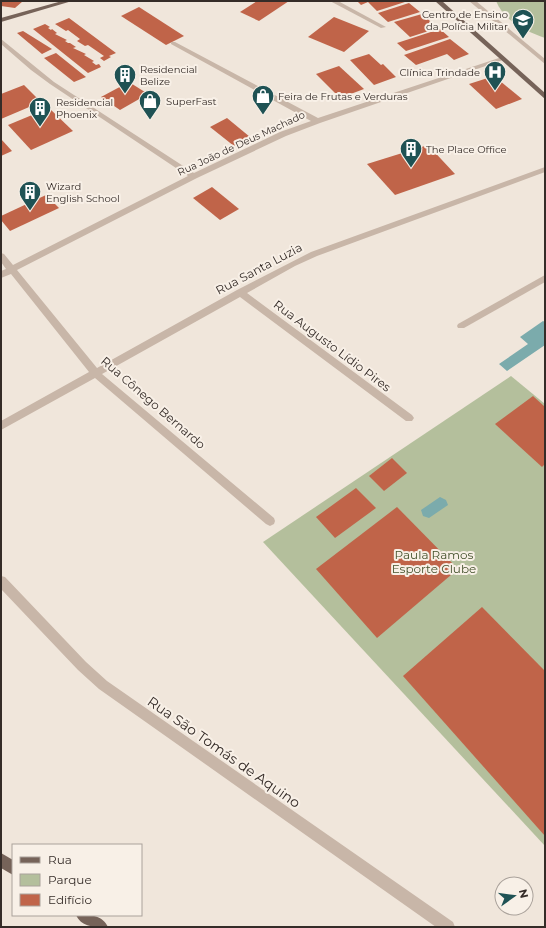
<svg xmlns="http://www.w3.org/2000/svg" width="546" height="928" font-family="Montserrat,sans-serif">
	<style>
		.green { fill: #b4bf9c }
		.water { fill: #7babac }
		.building { fill: #c06449 }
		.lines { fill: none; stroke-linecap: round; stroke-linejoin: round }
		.minor { fill: #c8b6a8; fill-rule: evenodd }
		.major { fill: #766359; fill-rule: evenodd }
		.labels { text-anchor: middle; stroke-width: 4; stroke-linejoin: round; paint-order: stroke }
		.far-poi-label { font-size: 10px; fill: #352c28; stroke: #f8f0e7; text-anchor: start }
		.far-street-label { font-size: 10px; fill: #352c28; stroke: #f8f0e7 }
		.street-label { font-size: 12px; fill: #352c28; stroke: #f8f0e7 }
		.park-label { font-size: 12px; fill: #45522d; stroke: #f8f0e7 }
		.near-street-label { font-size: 14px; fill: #352c28; stroke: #f8f0e7 }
	</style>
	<rect width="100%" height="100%" fill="#f0e6db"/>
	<g class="green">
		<path d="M496,1H545V38C526,31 504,21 496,1Z"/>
		<polygon points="511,376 545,404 545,846 263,542"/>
	</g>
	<g class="water">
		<polygon points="543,321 545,322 545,345 507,371 499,364 528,344 520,337"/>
		<polygon points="440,497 446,500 448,505 429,518 423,516 421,510"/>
	</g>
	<g class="building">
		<polygon points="1,1 23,1 15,8 1,6"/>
		<polygon points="257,1 289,1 259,21 240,12"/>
		<polygon points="357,1 408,1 377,11 368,2 361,5"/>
		<polygon points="409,3 420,12 388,22 378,13"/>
		<polygon points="139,7 184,36 166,45 121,16"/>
		<polygon points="422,14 438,28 410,37 394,22"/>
		<polygon points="334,17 369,31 344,52 308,37"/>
		<polygon points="69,18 116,53 109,56 111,57 104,61 100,58 104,56 88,45 85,46 77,41 80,39 68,30 66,31 55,24"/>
		<polygon points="45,24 50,27 48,28 51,30 52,29 57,33 55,34 67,40 65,41 68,43 70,43 76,47 73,48 86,54 84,55 94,61 92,62 96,65 99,64 101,67 88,73 33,29"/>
		<polygon points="440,29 449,37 406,51 397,43"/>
		<polygon points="23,31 52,49 42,54 17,33"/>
		<polygon points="450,39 469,54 454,60 447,54 416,65 404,55"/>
		<polygon points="56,53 86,77 74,82 44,58"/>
		<polygon points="369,54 381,65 383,64 396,77 374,85 350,60"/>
		<polygon points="339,66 364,89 340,98 316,74"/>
		<polygon points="494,76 522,99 496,109 469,84"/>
		<polygon points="129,82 148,94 120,110 101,97"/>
		<polygon points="24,85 41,102 1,119 1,94"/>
		<polygon points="49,108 73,131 31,150 8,125"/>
		<polygon points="227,118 250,137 234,146 210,127"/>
		<polygon points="1,139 12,151 1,156"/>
		<polygon points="428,145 455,174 395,195 367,164"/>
		<polygon points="212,187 239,209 220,220 193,198"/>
		<polygon points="46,195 59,208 10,231 1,220 1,216"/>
		<polygon points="533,396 545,407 545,464 542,467 495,424"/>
		<polygon points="392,458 407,473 384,491 369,476"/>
		<polygon points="356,488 376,508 335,538 316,517"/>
		<polygon points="397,507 458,569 377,638 316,569"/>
		<polygon points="482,607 545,671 545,836 403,676"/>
	</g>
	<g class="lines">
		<g class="minor">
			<polygon points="330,1 338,1 386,27 381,28"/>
			<polygon points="469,1 476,1 545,59 545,64"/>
			<polygon points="1,39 54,82 194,173 280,132 311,121 171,44 171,42 175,42 318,118 499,58 503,58 503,60 320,123 286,136 197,178 17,270 97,368 237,290 311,252 545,167 545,172 317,256 295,266 247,293 412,415 414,418 412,421 406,421 240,297 102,374 274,518 275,521 274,524 270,526 266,524 95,378 1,430 1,421 89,372 11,274 1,278 1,271 6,269 1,262 1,253 4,254 13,265 188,176 50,84 31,70 1,44"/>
			<polygon points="545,275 545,282 464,328 458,328 457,326 458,324"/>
			<polygon points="1,576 5,577 86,662 107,681 453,922 455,927 436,927 99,689 78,670 1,589"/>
		</g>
		<g class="major">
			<polygon points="62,1 72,1 1,22 1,18"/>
			<polygon points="435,1 442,1 545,93 545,99"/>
			<polygon points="1,853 13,860 13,875 1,868"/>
			<path d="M76,915C89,915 102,914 108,927C96,927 82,928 76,915Z"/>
		</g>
	</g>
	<defs>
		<g id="university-pin" transform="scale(1.15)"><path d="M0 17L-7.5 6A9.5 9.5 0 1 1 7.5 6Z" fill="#1f5254" stroke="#f8f0e7"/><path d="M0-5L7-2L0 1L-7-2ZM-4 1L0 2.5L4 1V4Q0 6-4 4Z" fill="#fff"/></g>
		<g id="hospital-pin" transform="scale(1.15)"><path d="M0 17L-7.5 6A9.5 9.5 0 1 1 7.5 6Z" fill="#1f5254" stroke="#f8f0e7"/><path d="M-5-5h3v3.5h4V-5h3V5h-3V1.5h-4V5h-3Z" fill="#fff"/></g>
		<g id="building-pin" transform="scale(1.15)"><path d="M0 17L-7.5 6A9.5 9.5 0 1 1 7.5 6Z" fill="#1f5254" stroke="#f8f0e7"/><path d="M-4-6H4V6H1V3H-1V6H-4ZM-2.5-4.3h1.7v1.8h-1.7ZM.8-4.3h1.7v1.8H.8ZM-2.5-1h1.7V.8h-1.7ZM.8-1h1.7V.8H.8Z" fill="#fff"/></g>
		<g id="shop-pin" transform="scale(1.15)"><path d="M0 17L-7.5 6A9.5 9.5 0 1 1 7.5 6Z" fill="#1f5254" stroke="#f8f0e7"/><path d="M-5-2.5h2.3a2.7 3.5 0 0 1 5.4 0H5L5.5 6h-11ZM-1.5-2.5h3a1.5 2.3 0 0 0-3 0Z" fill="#fff"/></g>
	</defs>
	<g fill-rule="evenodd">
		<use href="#university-pin" x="523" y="20"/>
		<use href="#hospital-pin" x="495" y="72"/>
		<use href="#building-pin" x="125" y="75"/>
		<use href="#shop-pin" x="263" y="96"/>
		<use href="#shop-pin" x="150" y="101"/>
		<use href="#building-pin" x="40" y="108"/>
		<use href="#building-pin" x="411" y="149"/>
		<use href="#building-pin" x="30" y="192"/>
	</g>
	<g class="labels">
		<g class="far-poi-label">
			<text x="508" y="18" text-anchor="end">Centro de Ensino<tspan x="508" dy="12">da Polícia Militar</tspan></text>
			<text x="140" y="73">Residencial<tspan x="140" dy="12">Belize</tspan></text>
			<text x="480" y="76" text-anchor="end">Clínica Trindade</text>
			<text x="278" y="100">Feira de Frutas e Verduras</text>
			<text x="166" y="105">SuperFast</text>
			<text x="56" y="106">Residencial<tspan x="56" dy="12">Phoenix</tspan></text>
			<text x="426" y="153">The Place Office</text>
			<text x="46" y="190">Wizard<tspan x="46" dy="12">English School</tspan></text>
		</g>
		<g class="far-street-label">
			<text transform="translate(241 143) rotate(-25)" y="4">Rua João de Deus Machado</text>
		</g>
		<g class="street-label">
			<text transform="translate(259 269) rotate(-28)" y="4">Rua Santa Luzia</text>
			<text transform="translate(332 346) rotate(37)" y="4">Rua Augusto Lídio Pires</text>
			<text transform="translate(153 403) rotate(41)" y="4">Rua Cônego Bernardo</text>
		</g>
		<g class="park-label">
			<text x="434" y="559">Paula Ramos<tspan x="434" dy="14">Esporte Clube</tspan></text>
		</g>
		<g class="near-street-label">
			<text transform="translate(224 752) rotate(35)" y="5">Rua São Tomás de Aquino</text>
		</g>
	</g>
	<rect width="546" height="928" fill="none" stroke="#352c28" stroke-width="4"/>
	<rect x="12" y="844" width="130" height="72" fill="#f8f0e7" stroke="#aaa29b"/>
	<rect x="20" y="857" width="20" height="6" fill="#766359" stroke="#aaa29b"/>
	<text x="48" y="864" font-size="12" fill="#352c28">Rua</text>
	<rect x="20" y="874" width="20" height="12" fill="#b4bf9c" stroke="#aaa29b"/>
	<text x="48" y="884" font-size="12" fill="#352c28">Parque</text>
	<rect x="20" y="894" width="20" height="12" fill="#c06449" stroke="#aaa29b"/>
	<text x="48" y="904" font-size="12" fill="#352c28">Edifício</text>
	<g transform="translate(514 896) rotate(76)"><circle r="19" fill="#f8f0e7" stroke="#aaa29b"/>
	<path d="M0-3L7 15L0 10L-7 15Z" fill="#1f5254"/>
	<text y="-6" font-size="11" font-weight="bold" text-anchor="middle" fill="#352c28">N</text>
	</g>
</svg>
